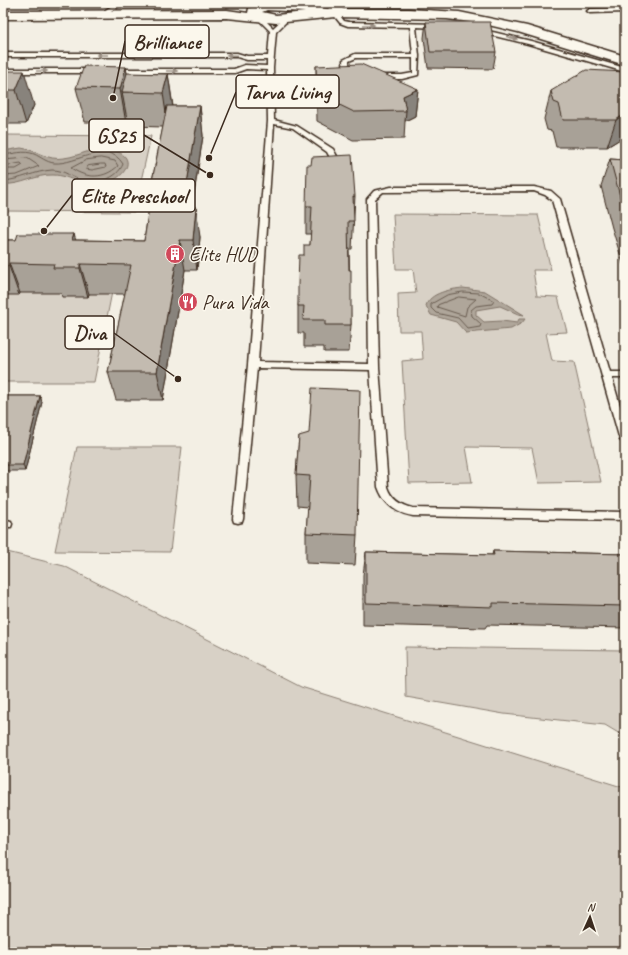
<svg xmlns="http://www.w3.org/2000/svg" width="628" height="955" font-family="Caveat,sans-serif">
	<style>
		.green { fill: #d8d1c6; stroke: #8a7e72 }
		.water { fill: #afa69a; stroke: #817468 }
		.lines { fill: none; stroke-linecap: round; stroke-linejoin: round }
		.shore { stroke: #695c50; stroke-width: 1 }
		.service-casing { stroke: #3b2a1e; stroke-width: 3 }
		.minor-casing { stroke: #3b2a1e; stroke-width: 3 }
		.tertiary-casing { stroke: #3b2a1e; stroke-width: 3 }
		.service { fill: #fbf7ec; fill-rule: evenodd }
		.minor { fill: #fbf7ec; fill-rule: evenodd }
		.tertiary { fill: #fbf7ec; fill-rule: evenodd }
		.wall { fill: #a8a197; stroke: #3b2a1e }
		.shaded-wall { fill: #88837b; stroke: #3b2a1e }
		.building { fill: #c3bbb0; stroke: #3b2a1e }
		.oneway { fill: #9b9085 }
		.labels { text-anchor: middle; stroke-width: 3; stroke-linejoin: round; paint-order: stroke }
		.poi-label { font-size: 20px; fill: #3b2a1e; stroke: #fbf7ec; text-anchor: start }
		.leader { fill: none; stroke: #3b2a1e; stroke-width: 1.5 }
		.callout-dot { fill: #3b2a1e; stroke: #fbf7ec; stroke-width: 1.5 }
		.callout { fill: #fbf7ec; stroke: #3b2a1e; stroke-width: 1.5 }
		.callout-label { font-size: 21px; text-anchor: middle; font-weight: bold; fill: #3b2a1e }
	</style>
	<rect width="100%" height="100%" fill="#f3efe4"/>
	<filter id="ink" filterUnits="userSpaceOnUse"><feTurbulence type="fractalNoise" baseFrequency=".025" numOctaves="2"/><feDisplacementMap in="SourceGraphic" scale="8" xChannelSelector="R" yChannelSelector="G"/><feConvolveMatrix kernelMatrix="1 2 1 2 8 2 1 2 1" color-interpolation-filters="sRGB"/></filter>
	<g filter="url(#ink)">
		<g class="green">
			<polygon points="3,135 151,136 134,212 3,211"/>
			<polygon points="393,214 538,215 551,270 533,270 537,296 558,297 567,332 546,333 552,361 574,362 601,482 539,483 532,448 466,447 472,482 409,483 402,361 423,359 421,331 399,331 398,294 416,293 413,269 396,269"/>
			<polygon points="3,292 112,292 94,382 3,382"/>
			<polygon points="77,447 182,447 170,552 55,551"/>
			<polygon points="3,551 64,566 301,687 625,788 625,952 3,952"/>
			<polygon points="405,647 625,650 625,737 605,725 504,714 406,697"/>
		</g>
		<g class="water">
			<path d="M21,148C37,150 47,161 64,158C81,156 93,146 111,150C141,156 124,180 103,184C81,189 72,175 53,175C36,174 21,186 3,184V151Z"/>
			<path d="M463,288L485,291L524,315L518,314L500,306L476,310V315L484,322L502,321L517,323L519,319H525L522,323L511,329L466,333L456,322L431,315L426,306C429,293 451,289 463,288Z"/>
		</g>
		<g class="lines">
			<g class="shore">
				<path d="M3,155C13,154 24,150 34,154C41,157 46,162 54,163C77,165 107,138 123,164C117,179 98,184 83,181C71,178 66,170 52,170C35,171 20,180 3,181"/>
				<path d="M101,158L115,161L118,166C104,179 87,179 71,168L86,160Z"/>
				<polyline points="3,160 27,158 39,166 17,175 3,176"/>
				<polygon points="101,164 105,164 106,167 92,170 86,169 88,166"/>
				<polyline points="3,166 21,163 23,165 16,169 3,169"/>
				<polygon points="463,292 479,293 494,301 492,304 476,306 471,310 472,316 481,324 480,327 468,329 458,318 436,313 431,308 431,304 447,295"/>
				<polygon points="459,297 476,299 467,307 465,316 437,307 438,305"/>
			</g>
			<g class="service-casing">
				<g id="service">
					<polygon points="117,3 124,3 102,16 97,15"/>
					<polygon points="625,8 625,12 590,13 587,11 590,9"/>
					<polygon points="333,12 337,12 344,21 349,22 438,24 441,26 438,28 416,27 419,56 418,75 402,79 378,79 375,77 378,75 402,75 413,73 413,58 356,58 349,61 350,77 347,79 344,77 343,60 355,54 413,54 410,27 348,26 340,23 332,13"/>
					<path d="M258,17H262L273,28L285,17L290,18L276,32L273,68L274,120L297,126L333,149L343,167L339,169H336L327,152L293,128L274,124L258,362L369,364L367,199L374,191L391,187H534L551,191L560,199L610,372H625V378H612L625,423V444L620,440L552,200L545,195L534,191L383,192L375,199L379,367L388,487C392,499 401,505 413,508L625,512V520L413,516C395,513 384,504 378,487L370,370L257,368L243,519L242,522L238,523L234,522L233,519L248,365L268,121L267,70L246,69L235,73H113L110,71L113,69H234L245,65L267,66V60H247L237,57H3V53H237L247,56H268L270,31L258,19Z"/>
					<polygon points="480,29 531,41 625,68 625,72 528,44 478,32 478,30"/>
					<polygon points="3,69 95,69 98,71 95,73 3,73"/>
					<polygon points="3,519 11,521 12,524 11,527 3,527"/>
				</g>
			</g>
			<g class="minor-casing">
				<polygon id="minor" points="319,3 334,3 350,13 348,15 340,15"/>
			</g>
			<g class="tertiary-casing">
				<path id="tertiary" d="M263,3H294L329,9H409L459,12L527,26L625,56V65L518,32L480,23L447,19L336,17L276,23L227,18L3,19V11L227,10L248,13L249,8ZM267,10L305,12L276,15L262,12Z"/>
			</g>
			<use href="#service" class="service"/>
			<use href="#minor" class="minor"/>
			<use href="#tertiary" class="tertiary"/>
		</g>
		<g class="wall">
			<polygon points="426,22 496,52 493,69 428,68 424,38"/>
			<polygon points="316,66 418,89 415,116 405,121 404,139 353,140 317,121"/>
			<polygon points="126,67 127,74 168,74 173,106 200,106 203,136 192,207 200,237 197,270 185,270 163,400 116,400 108,372 125,294 89,294 88,297 62,297 61,293 20,293 19,295 3,295 3,240 16,240 74,234 75,240 144,241 152,186 152,181 163,127 128,126 127,119 126,123 85,122 76,88"/>
			<polygon points="3,71 34,105 26,124 4,124 3,120"/>
			<polygon points="625,72 625,136 607,147 556,147 552,131 547,130 544,119 551,91"/>
			<polygon points="610,159 625,160 625,270 612,228 601,186"/>
			<polygon points="355,196 352,249 349,249 351,325 349,352 324,352 324,347 304,347 304,333 298,333 298,306 304,255 310,245 311,234 306,234 306,206"/>
			<polygon points="3,396 40,396 42,402 25,471 3,471"/>
			<polygon points="299,436 357,535 355,565 306,563 306,533 308,507 297,506 296,475"/>
			<polygon points="493,551 625,554 625,628 487,625 485,628 363,625 363,575 366,552 492,555"/>
		</g>
		<g class="shaded-wall">
			<polygon points="126,67 130,92 122,92 127,119 126,123 120,89"/>
			<polygon points="24,71 34,105 26,124 16,90"/>
			<polygon points="168,74 173,108 168,127 163,93"/>
			<polygon points="418,89 415,116 405,121 406,111 403,96"/>
			<polygon points="200,106 203,136 187,237 183,207"/>
			<polygon points="625,114 625,136 607,147 616,120"/>
			<polygon points="196,207 200,237 197,270 193,240"/>
			<polygon points="74,234 82,264 80,264 89,294 88,297 72,240"/>
			<polygon points="180,240 185,270 163,400 157,372"/>
			<polygon points="9,263 20,293 19,295 9,266"/>
			<polygon points="40,396 42,402 25,471 23,465"/>
		</g>
		<g class="building">
			<polygon points="426,22 490,22 496,52 430,52"/>
			<polygon points="361,64 418,89 403,96 406,111 354,112 317,94 316,66"/>
			<polygon points="84,66 126,67 120,89 76,88"/>
			<polygon points="586,70 625,72 625,114 616,120 563,120 559,104 554,102 551,91"/>
			<polygon points="3,71 24,71 16,90 3,90"/>
			<polygon points="127,73 168,74 163,93 122,92"/>
			<polygon points="167,106 200,106 183,207 196,207 193,240 180,240 157,372 108,372 131,265 80,264 80,268 53,268 54,264 9,263 9,266 3,266 3,240 16,240 18,234 74,234 72,240 144,241 153,181 152,181"/>
			<polygon points="352,155 355,196 353,196 354,221 348,221 349,270 351,270 351,325 325,325 325,320 303,320 304,306 298,306 298,285 299,255 304,255 304,245 310,245 312,206 306,206 307,165 311,165 312,157"/>
			<polygon points="610,159 625,160 625,211 621,200"/>
			<polygon points="312,388 360,390 357,535 306,533 310,476 296,475 299,436 309,433"/>
			<polygon points="3,396 40,396 23,465 3,465"/>
			<polygon points="493,551 625,554 625,606 493,603 493,607 366,603 366,552 494,555"/>
		</g>
		<defs><path id="oneway-solid" d="M-6-.8H1V-3.2L6.5 0L1 3.2V.8H-6Z"/></defs>
		<g class="oneway">
			<use href="#oneway-solid" transform="translate(369 25)"/>
			<use href="#oneway-solid" transform="translate(512 38) rotate(14)"/>
			<use href="#oneway-solid" transform="translate(102 55) rotate(-180)"/>
			<use href="#oneway-solid" transform="translate(232 55) rotate(-177)"/>
			<use href="#oneway-solid" transform="translate(42 71)"/>
			<use href="#oneway-solid" transform="translate(172 71)"/>
		</g>
	</g>
	<defs>
		<g id="building-disc" transform="scale(1)"><circle r="9.5" fill="#d1495b" stroke="#fbf7ec"/><path d="M-4-6H4V6H1V3H-1V6H-4ZM-2.5-4.3h1.7v1.8h-1.7ZM.8-4.3h1.7v1.8H.8ZM-2.5-1h1.7V.8h-1.7ZM.8-1h1.7V.8H.8Z" fill="#fff"/></g>
		<g id="restaurant-disc" transform="scale(1)"><circle r="9.5" fill="#d1495b" stroke="#fbf7ec"/><path d="M-5-6h1v4h1v-4h1v4h1v-4h1v5L-1.5 .5V6h-2V.5L-5-1ZM5-6V6H3V1.5H1.5Q1.5-4 5-6Z" fill="#fff"/></g>
	</defs>
	<g fill-rule="evenodd">
		<use href="#building-disc" x="175" y="254"/>
		<use href="#restaurant-disc" x="188" y="302"/>
	</g>
	<g class="labels">
		<g class="poi-label">
			<text x="189" y="261">Elite HUD</text>
			<text x="202" y="309">Pura Vida</text>
		</g>
	</g>
	<path class="leader" d="M113 98L125 41M209 158L236 92M210 175L144 135M44 231L72 195M178 379L114 333"/>
	<g class="callout-dot">
		<circle cx="113" cy="98" r="4"/>
		<circle cx="209" cy="158" r="4"/>
		<circle cx="210" cy="175" r="4"/>
		<circle cx="44" cy="231" r="4"/>
		<circle cx="178" cy="379" r="4"/>
	</g>
	<g class="callout">
		<rect x="125" y="25" width="84" height="33" rx="4"/>
		<rect x="236" y="75" width="103" height="33" rx="4"/>
		<rect x="89" y="119" width="55" height="33" rx="4"/>
		<rect x="72" y="179" width="123" height="33" rx="4"/>
		<rect x="65" y="316" width="49" height="33" rx="4"/>
	</g>
	<g class="callout-label">
		<text x="167" y="49">Brilliance</text>
		<text x="287" y="99">Tarva Living</text>
		<text x="116" y="143">GS25</text>
		<text x="134" y="203">Elite Preschool</text>
		<text x="90" y="340">Diva</text>
	</g>
	<rect width="628" height="955" fill="none" stroke="#fbf7ec" stroke-width="16"/>
	<rect x="8" y="8" width="612" height="939" fill="none" stroke="#3b2a1e" stroke-width="1.5" filter="url(#ink)"/>
	<g transform="translate(590 917) rotate(3)" stroke="#fbf7ec" stroke-width="3" paint-order="stroke">
	<path d="M0-3L7 15L0 10L-7 15Z" fill="#3b2a1e"/>
	<text y="-6" font-size="11" font-weight="bold" text-anchor="middle" fill="#3b2a1e">N</text>
	</g>
</svg>
